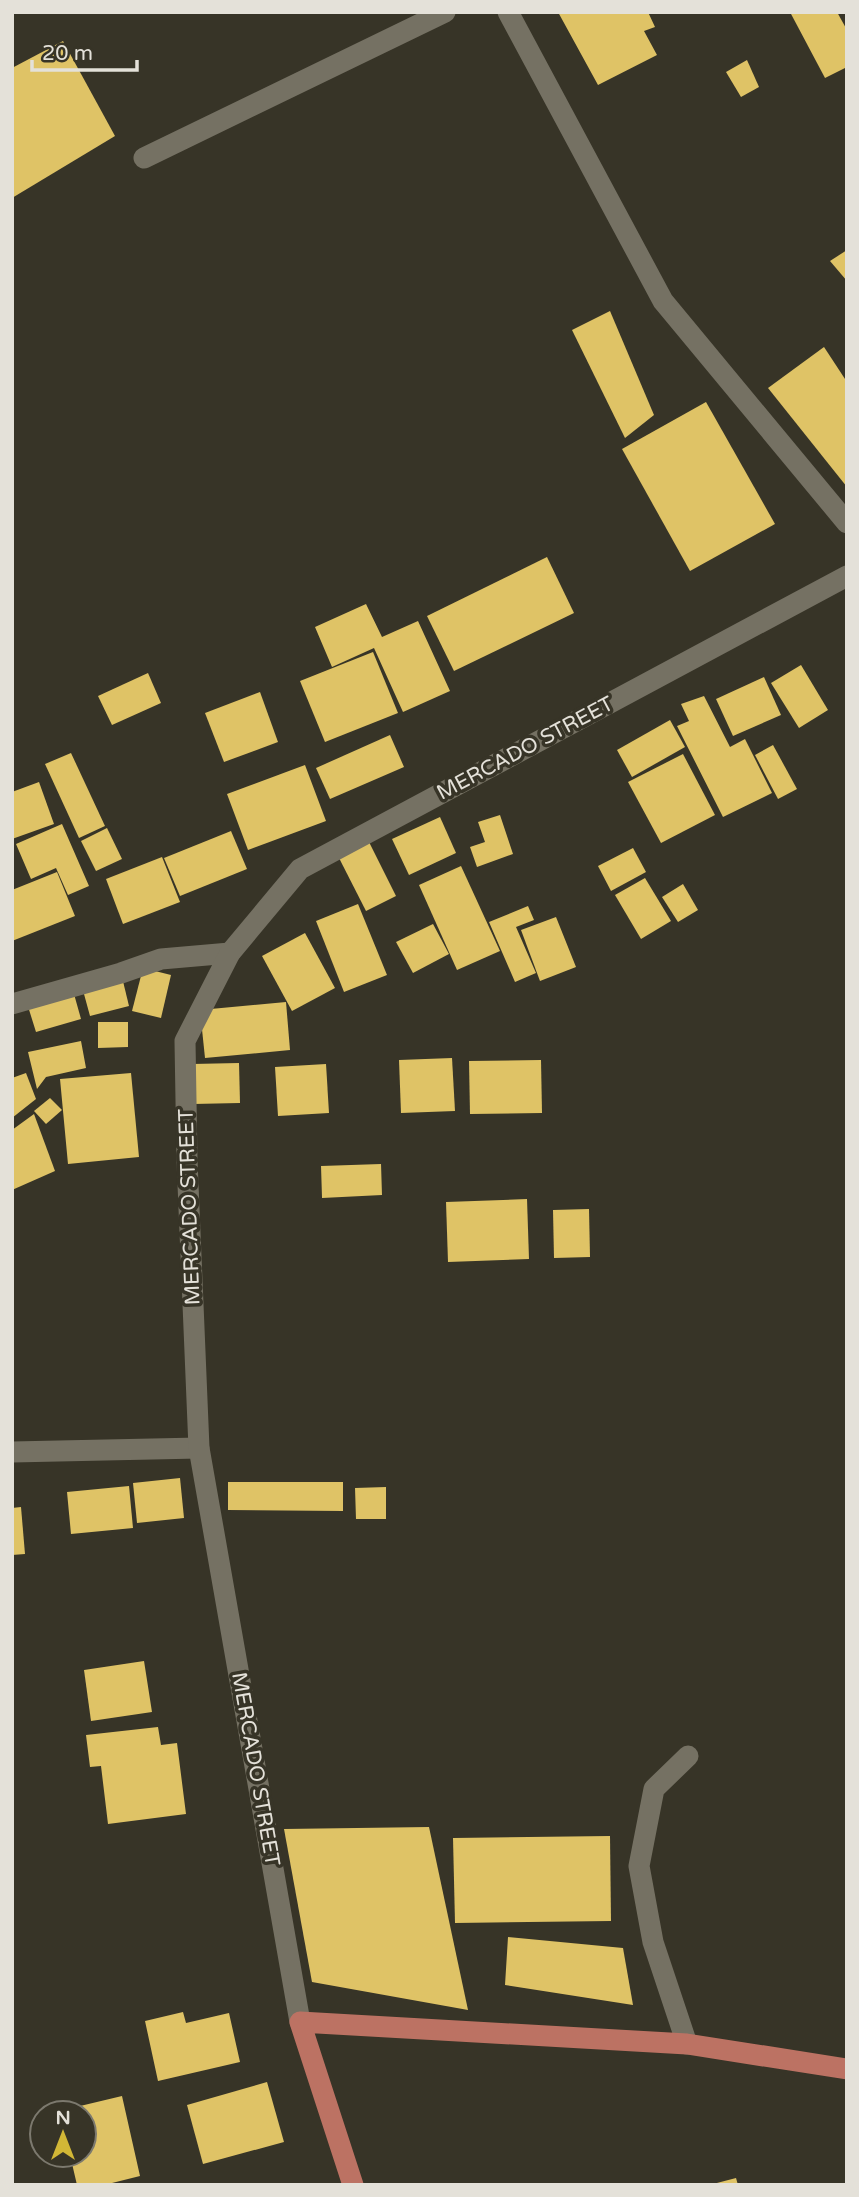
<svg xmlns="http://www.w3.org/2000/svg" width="859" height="2197" font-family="'Varela Round',sans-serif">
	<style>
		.building { fill: #dfc366 }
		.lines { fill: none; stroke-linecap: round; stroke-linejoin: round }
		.minor { stroke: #757163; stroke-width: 21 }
		.major { stroke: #bc7263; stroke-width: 21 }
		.labels { text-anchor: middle; stroke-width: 7; stroke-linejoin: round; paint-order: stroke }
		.street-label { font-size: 21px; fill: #e4e1d9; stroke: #373427 }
	</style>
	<rect width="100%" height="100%" fill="#373427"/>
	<g class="building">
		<polygon points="558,12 648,12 655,27 644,31 657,55 598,85"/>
		<polygon points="790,12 837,12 847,30 847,67 825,78"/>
		<polygon points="63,41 115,136 12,198 12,68"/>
		<polygon points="747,60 759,87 741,97 726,72"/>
		<polygon points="847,250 847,281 830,261"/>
		<polygon points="610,311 654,415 625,438 572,330"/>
		<polygon points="824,347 847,382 847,487 768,388"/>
		<polygon points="706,402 775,524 690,571 622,449"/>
		<polygon points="547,557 574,613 454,671 427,616"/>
		<polygon points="366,604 382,637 418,621 450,691 403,712 374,648 332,667 315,627"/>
		<polygon points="373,652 398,713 325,742 300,681"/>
		<polygon points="801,665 828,710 799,728 771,683"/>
		<polygon points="148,673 161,703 112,725 98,696"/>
		<polygon points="764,677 781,715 733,736 716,699"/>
		<polygon points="260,692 278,742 224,762 205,713"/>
		<polygon points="704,696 730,747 745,739 772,793 723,817 677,726 689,721 681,704"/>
		<polygon points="670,720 685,747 632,777 617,750"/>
		<polygon points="390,735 404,767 330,799 316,768"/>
		<polygon points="773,745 797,789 778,799 755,755"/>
		<polygon points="71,753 105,826 79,838 45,764"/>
		<polygon points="683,754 715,815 661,843 628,782"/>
		<polygon points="305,765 326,821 248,850 227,794"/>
		<polygon points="39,782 54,824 12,839 12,792"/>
		<polygon points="500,815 513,854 477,867 470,847 485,842 478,822"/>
		<polygon points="440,817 456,853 409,875 392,839"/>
		<polygon points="62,824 89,886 68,895 56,868 31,879 16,844"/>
		<polygon points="107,828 122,859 96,871 81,841"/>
		<polygon points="231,831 247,869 180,896 164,858"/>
		<polygon points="368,840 396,896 366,911 338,856"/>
		<polygon points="633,848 646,872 611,891 598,866"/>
		<polygon points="162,857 180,902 123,924 106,879"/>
		<polygon points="461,866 500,951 457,970 419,885"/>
		<polygon points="57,872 75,916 12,941 12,890"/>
		<polygon points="645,878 671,921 641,939 615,895"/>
		<polygon points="683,884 698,910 678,922 662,897"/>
		<polygon points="358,904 387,975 344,992 316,921"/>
		<polygon points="528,906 534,920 516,927 536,973 515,982 489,922"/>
		<polygon points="556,917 576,967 540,981 521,930"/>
		<polygon points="433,924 449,954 413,973 396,942"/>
		<polygon points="305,933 335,988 292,1011 262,956"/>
		<polygon points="143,968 171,975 161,1018 132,1011"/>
		<polygon points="121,973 129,1006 90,1016 81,983"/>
		<polygon points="72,987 81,1019 36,1032 26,1000"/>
		<polygon points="286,1002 290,1050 205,1058 200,1010"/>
		<polygon points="98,1022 128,1022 128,1047 98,1048"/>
		<polygon points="81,1041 86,1068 46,1077 37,1089 28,1052"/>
		<polygon points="452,1058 455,1111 401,1113 399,1060"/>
		<polygon points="541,1060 542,1113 470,1114 469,1061"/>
		<polygon points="239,1063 240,1103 193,1104 192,1064"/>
		<polygon points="326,1064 329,1113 278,1116 275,1067"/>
		<polygon points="26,1073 36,1099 12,1118 12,1078"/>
		<polygon points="131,1073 139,1157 68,1164 60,1079"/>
		<polygon points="50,1098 62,1110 46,1124 34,1111"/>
		<polygon points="34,1114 55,1171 12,1190 12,1130"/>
		<polygon points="381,1164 382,1195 322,1198 321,1166"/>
		<polygon points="527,1199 529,1259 448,1262 446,1202"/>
		<polygon points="589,1209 590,1257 554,1258 553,1210"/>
		<polygon points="180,1478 184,1518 137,1523 133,1483"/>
		<polygon points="228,1482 343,1482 343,1511 228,1510"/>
		<polygon points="129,1486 133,1528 71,1534 67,1492"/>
		<polygon points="386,1487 386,1519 356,1519 355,1488"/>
		<polygon points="21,1507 25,1554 12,1555 12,1508"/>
		<polygon points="144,1661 152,1712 91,1721 84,1670"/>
		<polygon points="158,1727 161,1745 177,1743 186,1814 108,1824 101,1766 90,1767 86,1735"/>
		<polygon points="429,1827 468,2010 312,1982 284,1829"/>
		<polygon points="610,1836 611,1921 455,1923 453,1838"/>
		<polygon points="508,1937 623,1948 633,2005 505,1985"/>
		<polygon points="183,2012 186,2023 229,2013 240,2062 158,2081 145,2021"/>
		<polygon points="267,2082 284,2142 203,2164 187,2105"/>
		<polygon points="122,2096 140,2176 104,2185 77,2185 70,2155 84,2155 84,2113 55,2112"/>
		<polygon points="736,2178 738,2185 714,2185 713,2184"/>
	</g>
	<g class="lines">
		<g class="minor">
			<polyline points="508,12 663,301 847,523"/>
			<polyline points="144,158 445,12"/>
			<polyline points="12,1004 121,973 161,959 230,953"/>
			<polyline points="12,1452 199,1448"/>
			<polyline points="300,2022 199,1448 187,1160 185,1041 230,953 300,869 847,576"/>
			<polyline points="687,2044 653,1942 639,1866 654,1789 688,1756"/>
		</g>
		<polyline class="major" points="353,2185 300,2022 687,2044 847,2069"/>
	</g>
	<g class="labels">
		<g class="street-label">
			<text transform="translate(525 748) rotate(-28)" y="7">MERCADO STREET</text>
			<text transform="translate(189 1207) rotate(-92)" y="7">MERCADO STREET</text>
			<text transform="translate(256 1769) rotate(80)" y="7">MERCADO STREET</text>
		</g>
	</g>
	<rect width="859" height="2197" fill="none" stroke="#e4e1d9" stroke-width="28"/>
	<g transform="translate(63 2134)"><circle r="33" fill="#373427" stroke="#7c796e" stroke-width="2"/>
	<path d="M0-5L12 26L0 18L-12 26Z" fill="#d2b736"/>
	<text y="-10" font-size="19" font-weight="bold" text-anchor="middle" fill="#e4e1d9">N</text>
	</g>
	<path d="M32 60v10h105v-10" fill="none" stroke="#e4e1d9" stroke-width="3.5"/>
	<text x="42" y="60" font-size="21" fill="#e4e1d9" stroke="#373427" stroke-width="5" paint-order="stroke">20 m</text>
</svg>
